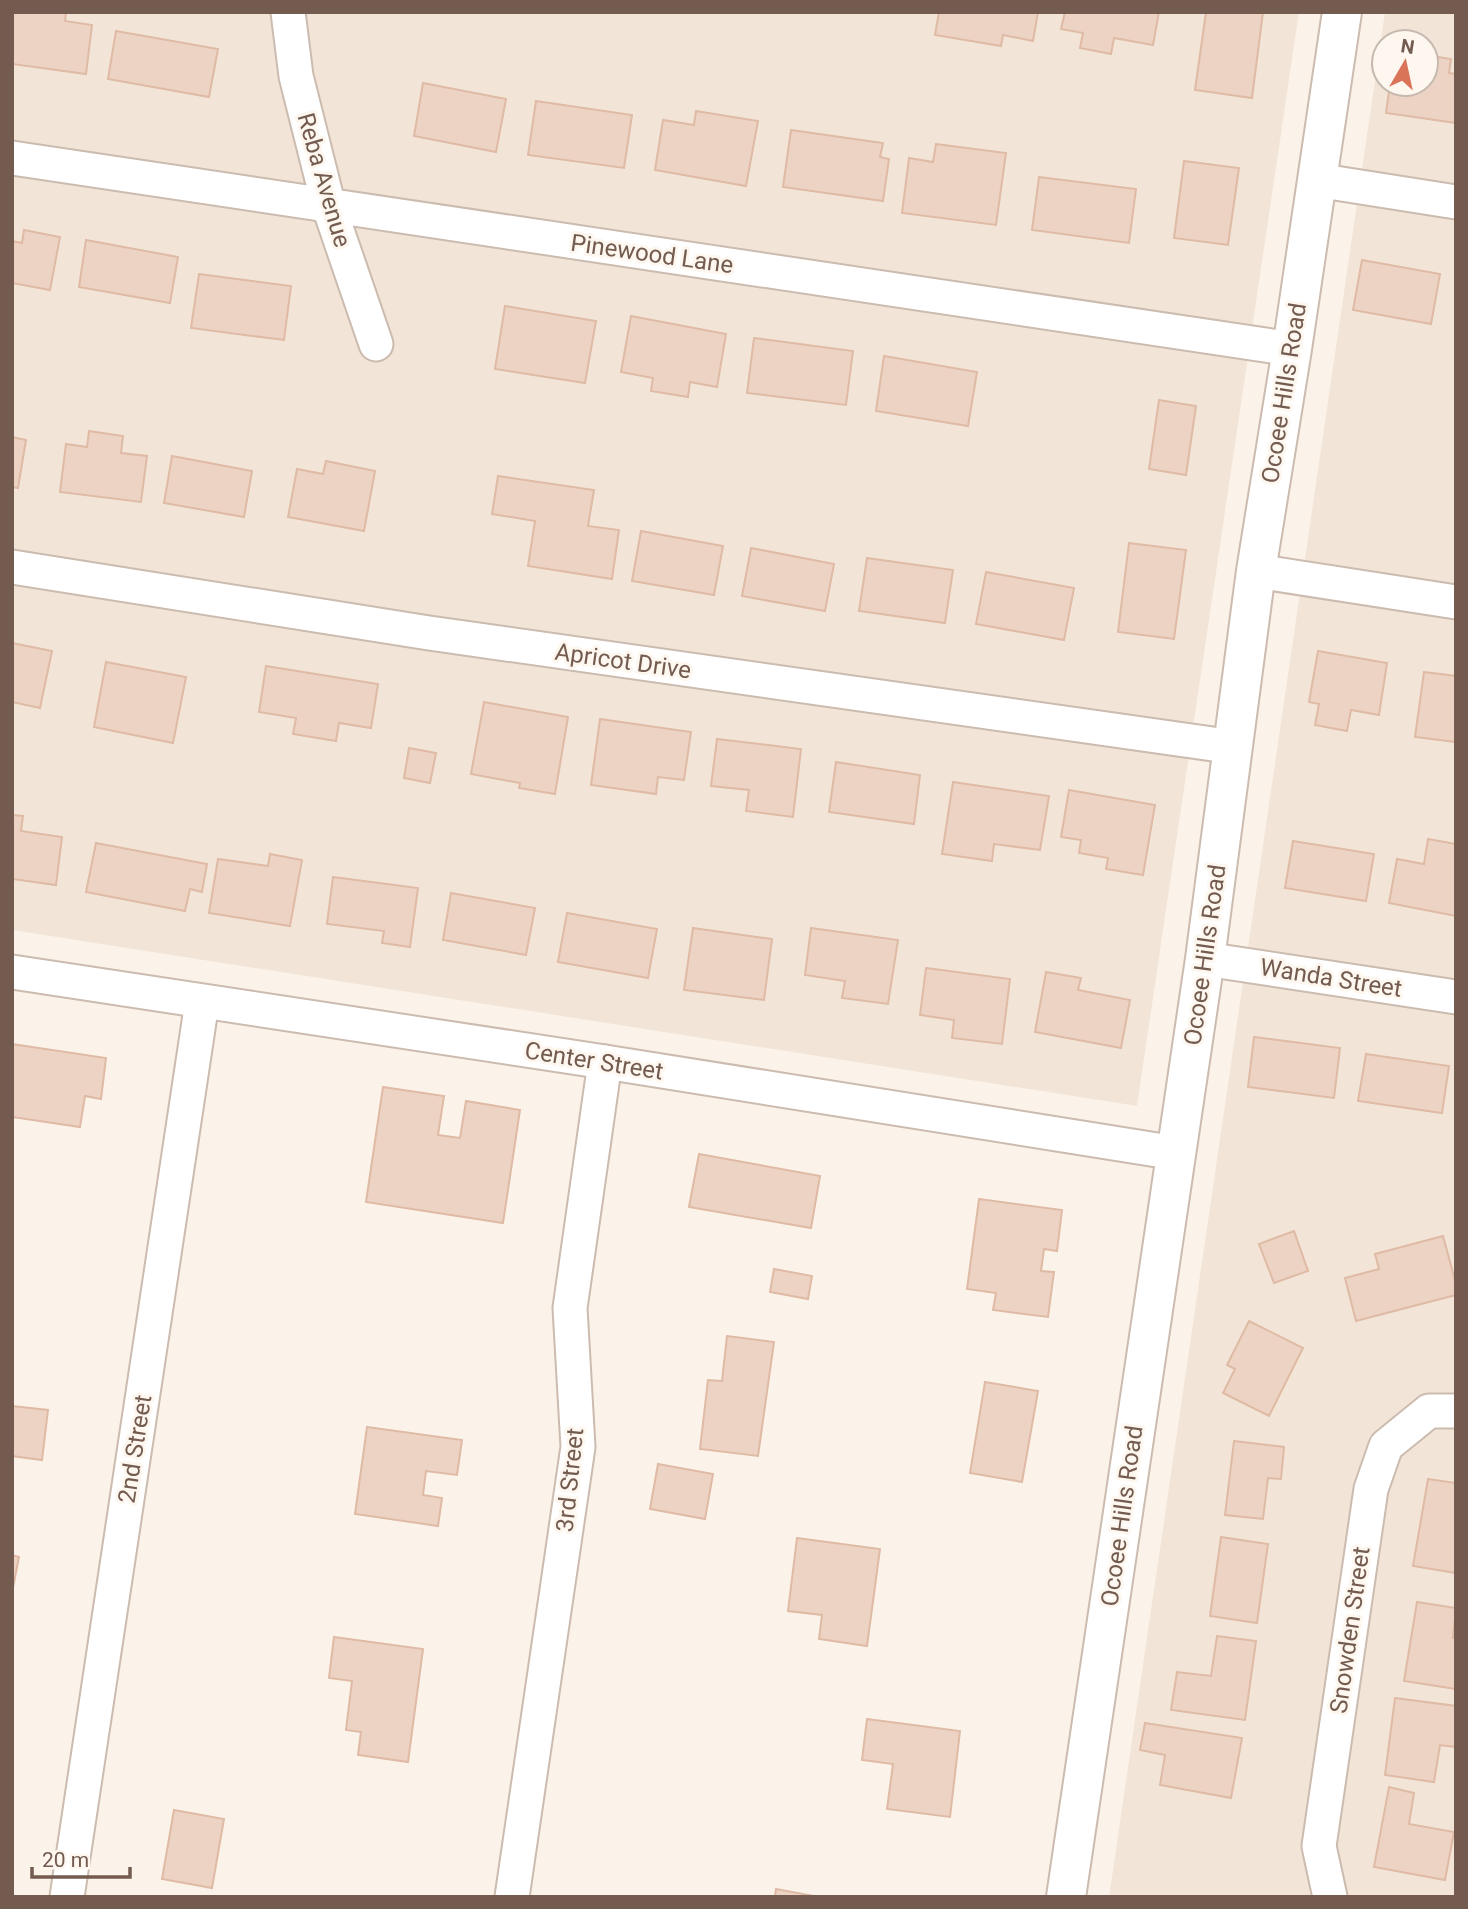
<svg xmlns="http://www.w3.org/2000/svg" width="1468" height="1909" font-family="Roboto,sans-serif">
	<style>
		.residential { fill: #f2e5d8; fill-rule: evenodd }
		.building { fill: #edd3c3; stroke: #dfbaa5; stroke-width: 2 }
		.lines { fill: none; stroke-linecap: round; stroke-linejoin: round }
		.minor-casing { stroke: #ccbbaf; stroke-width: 37 }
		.tertiary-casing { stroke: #ccbbaf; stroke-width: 42 }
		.minor { stroke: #fff; stroke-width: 33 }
		.tertiary { stroke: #fff; stroke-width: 38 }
		.labels { text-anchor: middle; stroke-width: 6; stroke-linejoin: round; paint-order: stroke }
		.street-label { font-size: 24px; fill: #735b4f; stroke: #fdf7ef }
	</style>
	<rect width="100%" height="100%" fill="#fbf3e9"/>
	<g class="residential">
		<polygon points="12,12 1299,12 1137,1106 12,930"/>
		<path d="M1385,12H1456V1897H1109ZM1384,42H1426V84H1384Z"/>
	</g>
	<g class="building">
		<polygon points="12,12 66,12 65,21 92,25 86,74 12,64"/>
		<polygon points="939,12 1038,12 1033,41 1003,35 1001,46 935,35"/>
		<polygon points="1065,12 1159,12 1153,45 1114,38 1111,54 1080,48 1083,33 1061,29"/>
		<polygon points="1206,12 1263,12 1252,98 1195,90"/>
		<polygon points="116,31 218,49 209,97 108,79"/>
		<polygon points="1426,55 1451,59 1449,73 1456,74 1456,123 1386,113 1390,84 1426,84"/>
		<polygon points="423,83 506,99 496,152 414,136"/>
		<polygon points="536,101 632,115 624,168 528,155"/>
		<polygon points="696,111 758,121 746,186 655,170 663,120 694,125"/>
		<polygon points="791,130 883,143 880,157 889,159 883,201 783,187"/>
		<polygon points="936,144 1006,153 996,225 902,213 909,158 933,162"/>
		<polygon points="1184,161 1239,168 1228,245 1174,238"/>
		<polygon points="1039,177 1136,189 1129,243 1032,230"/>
		<polygon points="24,230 60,237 50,290 12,283 12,241 22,243"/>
		<polygon points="86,240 178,257 170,303 79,287"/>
		<polygon points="1362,260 1440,274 1431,324 1353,310"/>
		<polygon points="199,274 291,286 284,340 191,328"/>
		<polygon points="505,306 596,321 585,383 495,369"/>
		<polygon points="631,316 726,334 717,387 690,382 688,397 651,391 653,378 621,372"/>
		<polygon points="754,338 853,351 846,405 747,393"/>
		<polygon points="884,356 977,372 968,426 876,411"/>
		<polygon points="1159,400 1196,406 1186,475 1149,469"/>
		<polygon points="89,431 123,436 121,453 147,456 141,502 60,492 66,444 87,447"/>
		<polygon points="12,437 26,440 18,488 12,487"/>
		<polygon points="172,456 252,471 244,517 164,503"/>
		<polygon points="326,461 375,471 364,531 288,517 297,469 323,474"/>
		<polygon points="498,476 594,490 588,526 619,530 612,579 528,566 535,521 492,514"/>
		<polygon points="641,531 723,546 714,595 632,581"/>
		<polygon points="1129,543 1186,550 1174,639 1118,632"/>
		<polygon points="751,548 834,564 825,611 742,596"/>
		<polygon points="867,558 953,570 945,623 859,611"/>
		<polygon points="986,572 1074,588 1064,640 976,624"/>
		<polygon points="12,643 52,651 40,708 12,702"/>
		<polygon points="1318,651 1387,663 1379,715 1351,710 1347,731 1315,725 1319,704 1309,702"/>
		<polygon points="106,662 186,677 173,743 94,727"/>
		<polygon points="266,666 378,684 371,728 339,723 336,741 293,734 296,718 259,712"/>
		<polygon points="1424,672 1456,676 1456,742 1415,737"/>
		<polygon points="484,702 568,717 555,794 519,788 520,783 471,774"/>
		<polygon points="600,719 691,732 684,780 658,777 656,794 591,785"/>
		<polygon points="717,739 801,749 793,817 746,811 749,790 711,786"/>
		<polygon points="409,748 436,753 430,783 404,778"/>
		<polygon points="836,762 920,775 914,824 829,812"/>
		<polygon points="953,782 1049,796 1040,850 994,844 992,861 942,854"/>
		<polygon points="1069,790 1155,805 1143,875 1106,869 1108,858 1079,853 1081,840 1061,837"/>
		<polygon points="12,815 23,816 21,831 62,837 56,885 12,879"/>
		<polygon points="1428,839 1456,844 1456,916 1389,903 1397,859 1424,864"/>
		<polygon points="1293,841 1374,854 1366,901 1285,888"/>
		<polygon points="96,843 207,864 202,892 190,889 185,911 86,892"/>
		<polygon points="270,854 302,860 290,926 209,913 218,859 268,866"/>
		<polygon points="333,877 418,888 410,947 382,943 384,931 327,924"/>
		<polygon points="451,893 535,908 526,955 443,940"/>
		<polygon points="567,913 657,929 648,978 558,962"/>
		<polygon points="693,928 772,939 764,1000 684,990"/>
		<polygon points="811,928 898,940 888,1004 842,998 845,981 805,975"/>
		<polygon points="926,968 1010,979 1002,1044 952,1038 954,1020 920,1015"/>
		<polygon points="1046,972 1081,978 1078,990 1130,1000 1121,1048 1035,1032"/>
		<polygon points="1254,1037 1340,1048 1334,1098 1248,1087"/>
		<polygon points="12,1044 106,1058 101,1099 85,1096 80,1127 12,1117"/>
		<polygon points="1366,1054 1449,1066 1442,1113 1358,1101"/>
		<polygon points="383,1087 444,1096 438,1135 460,1138 466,1101 520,1110 503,1223 366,1202"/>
		<polygon points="699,1154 820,1176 811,1228 689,1207"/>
		<polygon points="979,1199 1062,1210 1057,1251 1044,1249 1041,1271 1054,1272 1048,1317 993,1310 996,1293 967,1289"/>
		<polygon points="1294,1231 1308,1271 1274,1283 1259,1244"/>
		<polygon points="1443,1236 1456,1284 1456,1295 1356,1321 1345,1278 1379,1269 1375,1254"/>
		<polygon points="774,1269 812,1276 808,1299 770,1292"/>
		<polygon points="1249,1321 1303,1348 1269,1416 1223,1393 1235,1369 1227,1365"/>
		<polygon points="727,1336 774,1342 758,1456 700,1449 708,1380 722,1381"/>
		<polygon points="985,1382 1038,1391 1022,1482 970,1473"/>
		<polygon points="12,1406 48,1410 42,1460 12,1456"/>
		<polygon points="367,1427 462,1440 457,1475 426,1471 423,1495 442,1498 438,1526 355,1514"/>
		<polygon points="1234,1441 1284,1447 1281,1479 1268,1478 1263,1519 1225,1515"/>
		<polygon points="658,1464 713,1474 705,1519 650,1509"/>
		<polygon points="1428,1479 1456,1483 1456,1573 1413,1566"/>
		<polygon points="1221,1537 1268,1544 1257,1623 1210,1616"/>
		<polygon points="797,1538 880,1549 867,1646 819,1639 822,1615 788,1611"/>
		<polygon points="12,1555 19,1557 13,1588 12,1588"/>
		<polygon points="1417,1602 1456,1608 1453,1638 1456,1638 1456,1689 1404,1681"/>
		<polygon points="1217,1636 1256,1641 1245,1720 1171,1710 1177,1672 1211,1676"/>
		<polygon points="334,1637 423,1649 408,1762 358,1755 361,1732 346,1730 352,1681 329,1678"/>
		<polygon points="1395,1698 1456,1706 1456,1747 1440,1745 1434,1782 1385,1775"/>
		<polygon points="867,1719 960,1731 950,1817 887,1809 893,1764 862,1760"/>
		<polygon points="1145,1723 1242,1738 1231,1798 1160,1785 1165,1755 1140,1750"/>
		<polygon points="1389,1787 1414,1793 1409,1824 1454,1832 1445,1880 1374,1867"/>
		<polygon points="174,1810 224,1819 212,1888 162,1879"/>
		<polygon points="776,1889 819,1897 775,1897"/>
	</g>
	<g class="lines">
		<g class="minor-casing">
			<g id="minor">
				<polyline points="288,12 296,76 329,207 376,344"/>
				<polyline points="12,158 1292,349"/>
				<polyline points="1316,180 1456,202"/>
				<polyline points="12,567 429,633 1234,747"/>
				<polyline points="1256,571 1456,602"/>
				<polyline points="1205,959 1456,997"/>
				<polyline points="12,972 605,1062 1176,1153"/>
				<polyline points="67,1897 202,1002"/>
				<polyline points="512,1897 578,1447 570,1308 605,1062"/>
				<polyline points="1330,1897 1319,1846 1371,1489 1386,1446 1429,1411 1456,1411"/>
			</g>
		</g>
		<g class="tertiary-casing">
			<polyline id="tertiary" points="1066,1897 1205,959 1256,571 1292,349 1342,12"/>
		</g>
		<use href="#minor" class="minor"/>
		<use href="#tertiary" class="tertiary"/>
	</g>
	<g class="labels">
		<g class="street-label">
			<text transform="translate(324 180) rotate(74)" y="8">Reba Avenue</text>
			<text transform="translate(652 254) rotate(8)" y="8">Pinewood Lane</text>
			<text transform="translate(1284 393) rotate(-81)" y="8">Ocoee Hills Road</text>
			<text transform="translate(623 661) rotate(8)" y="8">Apricot Drive</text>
			<text transform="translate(1205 955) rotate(-82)" y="8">Ocoee Hills Road</text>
			<text transform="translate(1331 978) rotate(9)" y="8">Wanda Street</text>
			<text transform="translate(594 1061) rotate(9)" y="8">Center Street</text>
			<text transform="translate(135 1449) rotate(-81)" y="8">2nd Street</text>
			<text transform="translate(570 1480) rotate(-84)" y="8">3rd Street</text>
			<text transform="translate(1122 1516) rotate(-82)" y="8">Ocoee Hills Road</text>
			<text transform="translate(1350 1630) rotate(-82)" y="8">Snowden Street</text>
		</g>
	</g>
	<rect width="1468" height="1909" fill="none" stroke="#735b4f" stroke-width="28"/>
	<g transform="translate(1405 63) rotate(9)"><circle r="33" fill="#fdf7ef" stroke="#c6b9af" stroke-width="2"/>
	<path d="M0-5L12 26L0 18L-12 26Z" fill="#d97459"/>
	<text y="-10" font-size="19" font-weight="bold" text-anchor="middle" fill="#735b4f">N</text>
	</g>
	<path d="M32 1867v10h98v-10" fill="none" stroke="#735b4f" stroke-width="3.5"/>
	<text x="42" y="1867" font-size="21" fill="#735b4f" stroke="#fdf7ef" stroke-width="5" paint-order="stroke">20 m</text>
</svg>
